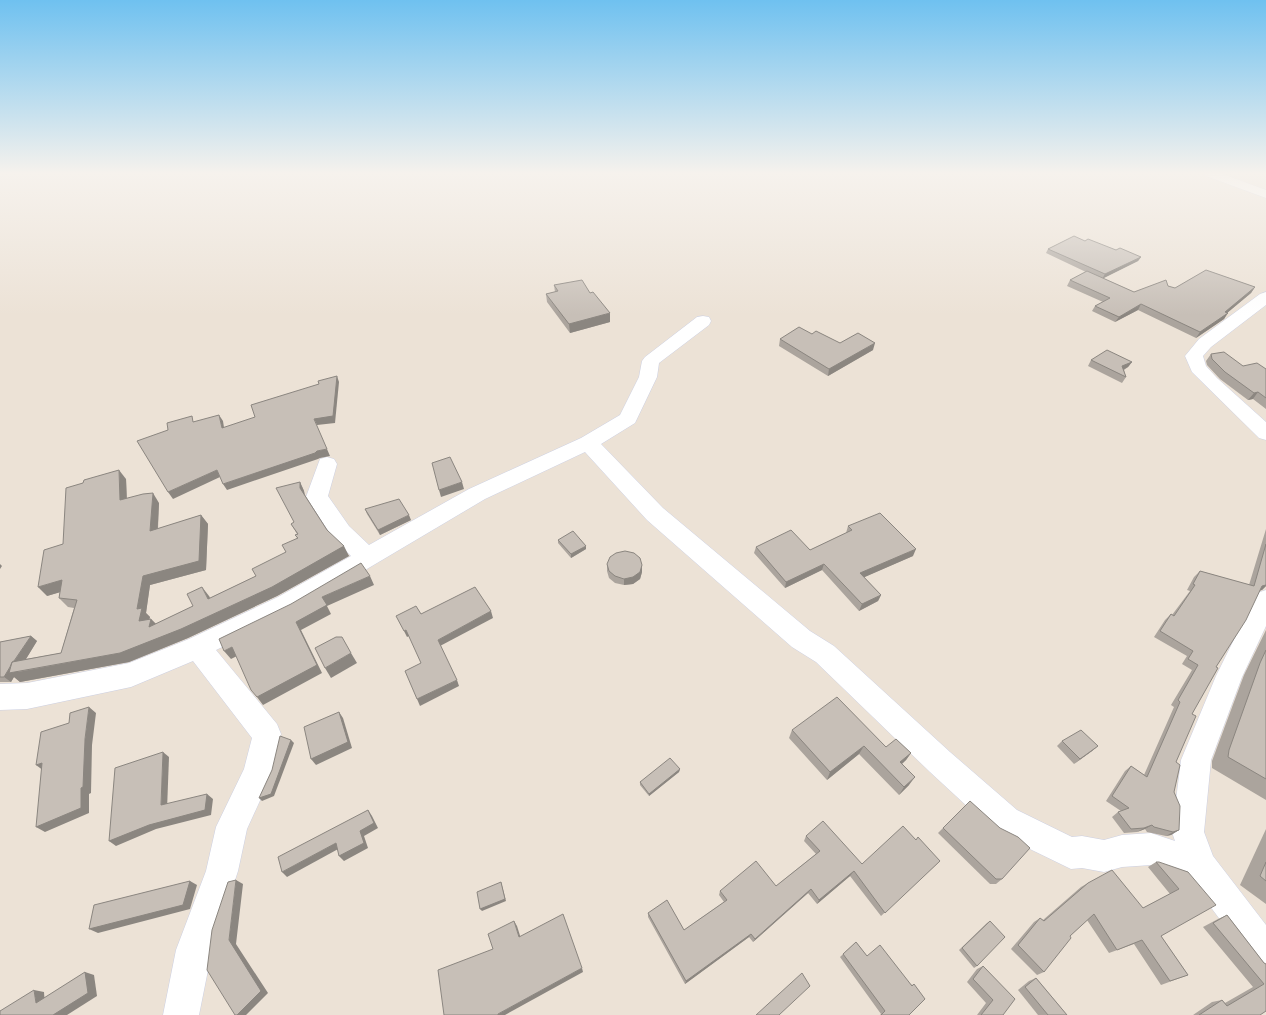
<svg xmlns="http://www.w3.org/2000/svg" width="1266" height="1015" font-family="'PT Sans',sans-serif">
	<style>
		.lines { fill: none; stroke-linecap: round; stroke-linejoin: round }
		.minor-casing { stroke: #ccd0e3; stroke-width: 1 }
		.minor { fill: #fff; fill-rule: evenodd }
		.wall { fill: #aba49d }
		.shaded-wall { fill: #8b8680 }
		.building { fill: #c7bfb7; stroke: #8b8680 }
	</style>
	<rect width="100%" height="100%" fill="#ece2d6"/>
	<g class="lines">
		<g class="minor-casing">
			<g id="minor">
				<polygon points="1204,173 1220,173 1266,190 1266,198 1206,176"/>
				<polygon points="1266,292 1266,305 1211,347 1203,356 1206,366 1217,378 1266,422 1266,440 1259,438 1192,372 1185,356 1199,339 1260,294"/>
				<polygon points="703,316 709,317 711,321 709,325 659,363 657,377 635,423 601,444 663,508 810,631 834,646 950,752 1017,810 1072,837 1082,836 1104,840 1122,835 1151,833 1175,841 1172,832 1181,760 1216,676 1257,593 1266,590 1266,626 1242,677 1211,760 1204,832 1213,856 1266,925 1266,971 1254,965 1189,878 1151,865 1122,867 1104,872 1082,868 1071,869 995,832 930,772 816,662 792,647 647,520 585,452 485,499 296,611 216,650 277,724 281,734 273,772 247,829 238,871 212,950 199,1015 163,1015 176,950 206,871 216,827 244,769 252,738 193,661 131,687 27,709 0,710 0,684 27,683 129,663 189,639 278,597 351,556 333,538 306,497 320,459 327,457 334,459 337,464 328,496 349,526 369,545 469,489 581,438 620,415 639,377 642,361 645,357 697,317"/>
			</g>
		</g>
		<use href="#minor" class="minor"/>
	</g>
	<g class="wall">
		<polygon points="1085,241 1116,250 1141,257 1138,261 1103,278 1134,292 1168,286 1175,288 1255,287 1251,293 1227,313 1224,319 1196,338 1138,310 1115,322 1092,311 1095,306 1103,302 1067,286 1070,280 1086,272 1046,253 1048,249"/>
		<polygon points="554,285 590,293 610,322 570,333 547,302 546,294 555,292"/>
		<polygon points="812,334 840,343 873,350 828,376 779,346 780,339"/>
		<polygon points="1211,354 1243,366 1266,369 1266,409 1253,399 1248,400 1220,379 1207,365 1206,361"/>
		<polygon points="1091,360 1132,362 1128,367 1124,370 1126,377 1122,383 1088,366"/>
		<polygon points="126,479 127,498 159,503 158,529 201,515 208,524 206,570 150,585 146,613 150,617 149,619 151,619 156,624 193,606 209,596 210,598 256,576 286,552 297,538 295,535 297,534 291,524 294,522 300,482 304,491 305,495 327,530 349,556 277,596 188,638 129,662 20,682 14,677 11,682 0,682 0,642 31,636 37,641 26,659 61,653 74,608 68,607 59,598 60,592 47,596 63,544"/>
		<polygon points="365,509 411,520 380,535 367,514"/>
		<polygon points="848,526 913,556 864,577 881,595 878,601 859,611 822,570 785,588 754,553 756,547 810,550 846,533"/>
		<polygon points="1266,529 1266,586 1262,590 1260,590 1216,667 1192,714 1176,762 1174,792 1179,830 1171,835 1166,836 1147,832 1145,829 1137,832 1124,833 1112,817 1118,812 1121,811 1106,801 1125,771 1131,766 1144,775 1174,707 1171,705 1192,670 1182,664 1187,656 1154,637 1165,620 1171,614 1172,615 1190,591 1187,590 1194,577 1200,571 1249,585"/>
		<polygon points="558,540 586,549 571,558 558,543"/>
		<polygon points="607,564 642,572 640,579 633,584 624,585 615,583 609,578 607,571"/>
		<polygon points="1266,630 1266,800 1212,768 1212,761 1244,675"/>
		<polygon points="792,730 911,753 906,760 902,764 909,785 899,795 859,754 827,780 789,738"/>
		<polygon points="1062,741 1098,746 1092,751 1074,764 1057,746"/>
		<polygon points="680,769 679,772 649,796 640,785 640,782"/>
		<polygon points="970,801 1002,879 996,884 990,884 938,833"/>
		<polygon points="1266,829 1266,904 1240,885"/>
		<polygon points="806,836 862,864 916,840 940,861 881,916 850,876 817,904 808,893 753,942 749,937 685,984 648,917 648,913 684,930 724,902 719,895 720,891 776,886 816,854 804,841"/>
		<polygon points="1156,862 1188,872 1161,936 1188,975 1161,985 1134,944 1109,953 1087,920 1070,936 1044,972 1037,975 1011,949 1034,922 1040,918 1043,920 1081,887 1088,883 1143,908 1170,894 1148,867"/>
		<polygon points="1227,915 1264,963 1266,964 1260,1015 1193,1015 1212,1002 1222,1000 1225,1003 1253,987 1203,927 1218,919"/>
		<polygon points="990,921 977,966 974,968 959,950 987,923"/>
		<polygon points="856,942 867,956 912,985 914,984 909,1015 880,1015 881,1014 840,957"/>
		<polygon points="983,966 1003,1015 977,1015 986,1003 967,982 977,969"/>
		<polygon points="1036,978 1067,1015 1038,1015 1018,990 1029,981"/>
	</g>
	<g class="shaded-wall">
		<polygon points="1141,257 1138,261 1102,279 1105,274"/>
		<polygon points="1255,287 1251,293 1221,318 1225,312"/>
		<polygon points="1141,304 1138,310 1115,322 1119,317"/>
		<polygon points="610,313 610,322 570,333 569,324"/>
		<polygon points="1228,313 1224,319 1196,338 1200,332"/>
		<polygon points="875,343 873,350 828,376 829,369"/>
		<polygon points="1132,362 1128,367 1119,372 1122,366"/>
		<polygon points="337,376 339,382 335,423 317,425 314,419"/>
		<polygon points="1258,392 1253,399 1248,400 1254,393"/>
		<polygon points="219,415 223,421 225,434 222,428"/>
		<polygon points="327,449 330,456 320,458 318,459 227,490 223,484 317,451"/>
		<polygon points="119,470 126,479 127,510 120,500"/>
		<polygon points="217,470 220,477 173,499 168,492"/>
		<polygon points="300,482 304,491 305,498 300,488"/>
		<polygon points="462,482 464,489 441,497 439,490"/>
		<polygon points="153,493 159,503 157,541 150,531"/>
		<polygon points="201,515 208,524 206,570 150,585 146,613 150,617 147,630 139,621 137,609 143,576"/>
		<polygon points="409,515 411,520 380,535 378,530"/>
		<polygon points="344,546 349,556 277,596 188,638 129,662 20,682 14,677 11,682 4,677 31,636 37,641 18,672 120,653"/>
		<polygon points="586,546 586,549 571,558 571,554"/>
		<polygon points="916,549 913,556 858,580 860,573"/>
		<polygon points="0,564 2,566 0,569"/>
		<polygon points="824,564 822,570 785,588 786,582"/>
		<polygon points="642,565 642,572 640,579 633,584 624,585 624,579"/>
		<polygon points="370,576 374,585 327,606 331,614 301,630 322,673 263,705 257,697 296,622 322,597"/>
		<polygon points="62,580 71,589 47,596 38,587"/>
		<polygon points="1266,585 1266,586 1262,590 1256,592 1262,586"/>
		<polygon points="202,587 209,596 214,608 208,599"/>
		<polygon points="881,595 878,601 859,611 862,604"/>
		<polygon points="491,611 493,618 440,646 438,640"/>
		<polygon points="151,619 159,627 149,627"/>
		<polygon points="406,630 409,636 407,637 404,631"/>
		<polygon points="232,647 239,655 231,659 224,651"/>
		<polygon points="351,653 357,663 331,678 325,668"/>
		<polygon points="457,680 459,686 420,706 417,699"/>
		<polygon points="89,707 96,713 92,745 91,793 89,794 89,813 45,832 36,827 81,788 85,739"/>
		<polygon points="339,712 343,718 352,748 316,765 311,759"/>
		<polygon points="291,740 294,743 274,796 262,801 259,798"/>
		<polygon points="864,746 859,754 827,780 830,772"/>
		<polygon points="1098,746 1092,751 1074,764 1080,759"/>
		<polygon points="163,752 169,757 167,810 161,805"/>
		<polygon points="911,753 906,760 895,770 900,762"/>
		<polygon points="42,763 44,771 36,765"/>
		<polygon points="680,769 679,772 649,796 649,794"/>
		<polygon points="915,777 909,785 899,795 904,787"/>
		<polygon points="207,794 213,799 211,815 156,829 116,846 109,841"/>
		<polygon points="368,810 372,816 378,828 364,836 368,848 344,861 339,856"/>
		<polygon points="1152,825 1145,829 1137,832 1144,828"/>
		<polygon points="1179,830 1171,835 1166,836 1173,832"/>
		<polygon points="336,843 340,848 287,877 282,872"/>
		<polygon points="854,871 850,876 817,904 819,900"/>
		<polygon points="236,880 243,884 236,944 268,993 246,1015 237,1015 229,940"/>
		<polygon points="190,881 197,885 190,909 98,933 89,929"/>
		<polygon points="501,882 506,901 482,911 480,909"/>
		<polygon points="811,889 808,893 753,942 755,939"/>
		<polygon points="514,921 517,926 522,942 519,937"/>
		<polygon points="751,934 749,937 685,984 686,981"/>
		<polygon points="582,968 583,972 505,1015 498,1015 498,1014"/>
		<polygon points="85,972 94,975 97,996 67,1015 53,1015"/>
		<polygon points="34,990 44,992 45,1006 36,1003"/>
	</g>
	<g class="building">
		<polygon points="1074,236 1085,241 1088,239 1116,250 1120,248 1141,257 1105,274 1048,249"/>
		<polygon points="1206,270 1255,287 1225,312 1228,313 1200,332 1141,304 1119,317 1095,306 1110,298 1070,280 1087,271 1134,292 1166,280 1168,286 1175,288"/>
		<polygon points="582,280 590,293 593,292 610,313 569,324 546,294 558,291 554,285"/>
		<polygon points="799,327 812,334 816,331 840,343 858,333 875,343 829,369 780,339"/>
		<polygon points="1107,350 1132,362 1122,366 1126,377 1091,360"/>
		<polygon points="1224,352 1243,366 1257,363 1266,369 1266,398 1258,392 1254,393 1225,372 1212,359 1211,354"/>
		<polygon points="337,376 333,416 314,419 327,449 317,451 315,453 223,484 217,470 168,492 137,441 168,430 167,423 192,416 193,422 219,415 222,428 255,417 251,405 319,384 318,381"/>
		<polygon points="450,457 462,482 439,490 432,463"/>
		<polygon points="119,470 120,500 143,494 153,493 150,531 201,515 199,561 143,576 137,609 142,608 139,621 151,619 149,627 193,606 187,594 202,587 208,599 256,576 252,569 286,552 282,545 298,538 295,535 298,534 291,524 294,522 276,488 300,482 300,488 327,530 344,546 272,587 181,629 120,653 9,673 12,662 61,653 77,600 59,598 62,580 38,587 44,550 63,544 66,488 83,483 84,480"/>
		<polygon points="399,499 409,515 378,530 365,509"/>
		<polygon points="880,513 916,549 860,573 881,595 862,604 824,564 786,582 756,547 791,530 810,550 852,530 848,526"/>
		<polygon points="573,531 586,546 571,554 558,540"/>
		<polygon points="1266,544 1266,585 1262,586 1246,620 1216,667 1218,668 1192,714 1196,716 1176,762 1180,765 1174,792 1180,806 1179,830 1173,832 1154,827 1152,825 1144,828 1131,829 1118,812 1129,808 1112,796 1131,766 1147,777 1180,702 1178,700 1198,665 1188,659 1193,651 1160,631 1171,614 1174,616 1195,585 1193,584 1200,571 1254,586"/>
		<polygon points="625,551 634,553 640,558 642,565 640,572 633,577 624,579 615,576 609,571 607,564 610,557 616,553"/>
		<polygon points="361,563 370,576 322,597 327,605 296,622 317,665 257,697 251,690 232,647 224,651 219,639 291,604"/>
		<polygon points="475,587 491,611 438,640 457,680 417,699 405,671 421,663 406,630 404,631 396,616 416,606 421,614"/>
		<polygon points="31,636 14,661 12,662 10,667 4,677 0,677 0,642"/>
		<polygon points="336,637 342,637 351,653 325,668 315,648"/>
		<polygon points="1266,650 1266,779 1228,757 1229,750 1260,663"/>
		<polygon points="837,697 886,747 896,739 911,753 900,762 915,777 904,787 864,746 830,772 792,730"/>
		<polygon points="89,707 85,739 83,787 81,788 81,808 36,827 42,763 36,765 41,732 69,723 70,713"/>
		<polygon points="339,712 348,742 311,759 304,727"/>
		<polygon points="1081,730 1098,746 1080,759 1062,741"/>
		<polygon points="280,736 291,740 271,794 259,798 272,770"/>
		<polygon points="163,752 161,805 207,794 205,810 149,825 109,841 115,768"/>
		<polygon points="670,758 680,769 649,794 640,782"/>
		<polygon points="970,801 1000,828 1018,837 1030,848 1002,879 996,879 943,828"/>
		<polygon points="368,810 374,823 360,831 364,843 339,856 336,843 282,872 278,857"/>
		<polygon points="823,821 862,864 903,826 916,840 918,837 940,861 885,913 854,871 819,900 811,889 755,939 751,934 686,981 648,913 667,900 684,930 727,900 720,891 756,861 776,886 820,851 806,836"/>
		<polygon points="1156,862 1159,862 1188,872 1216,905 1161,936 1188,975 1170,981 1142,940 1117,950 1094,914 1070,936 1071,938 1044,972 1018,945 1040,918 1044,921 1088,883 1112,870 1143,908 1179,889"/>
		<polygon points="1266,862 1266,881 1260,876"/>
		<polygon points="236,880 229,940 261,991 237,1015 235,1015 207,970 212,930 228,882"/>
		<polygon points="190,881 183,905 89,929 94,905"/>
		<polygon points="501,882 505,899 480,909 477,892"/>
		<polygon points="563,914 582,968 498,1014 498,1015 444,1015 438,970 493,949 488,934 514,921 519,937"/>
		<polygon points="1227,915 1264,963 1266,964 1266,1011 1260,1015 1199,1015 1222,1000 1227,1006 1264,984 1213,923"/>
		<polygon points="990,921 1005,937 977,966 962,948"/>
		<polygon points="856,942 867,956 880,945 912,986 914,984 925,999 909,1015 881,1015 885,1011 843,954"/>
		<polygon points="983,966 1015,999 1003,1015 981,1015 993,1000 973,979"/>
		<polygon points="85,972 88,993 53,1015 0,1015 0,1011 34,990 36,1003"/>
		<polygon points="802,973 810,986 779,1015 756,1015"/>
		<polygon points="1036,978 1067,1015 1048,1015 1025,987"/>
	</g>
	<linearGradient id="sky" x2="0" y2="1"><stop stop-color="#6fc1f0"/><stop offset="0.55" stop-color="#f6f2ed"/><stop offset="1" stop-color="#f6f2ed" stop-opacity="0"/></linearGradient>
	<rect width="1266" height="315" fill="url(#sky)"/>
</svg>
